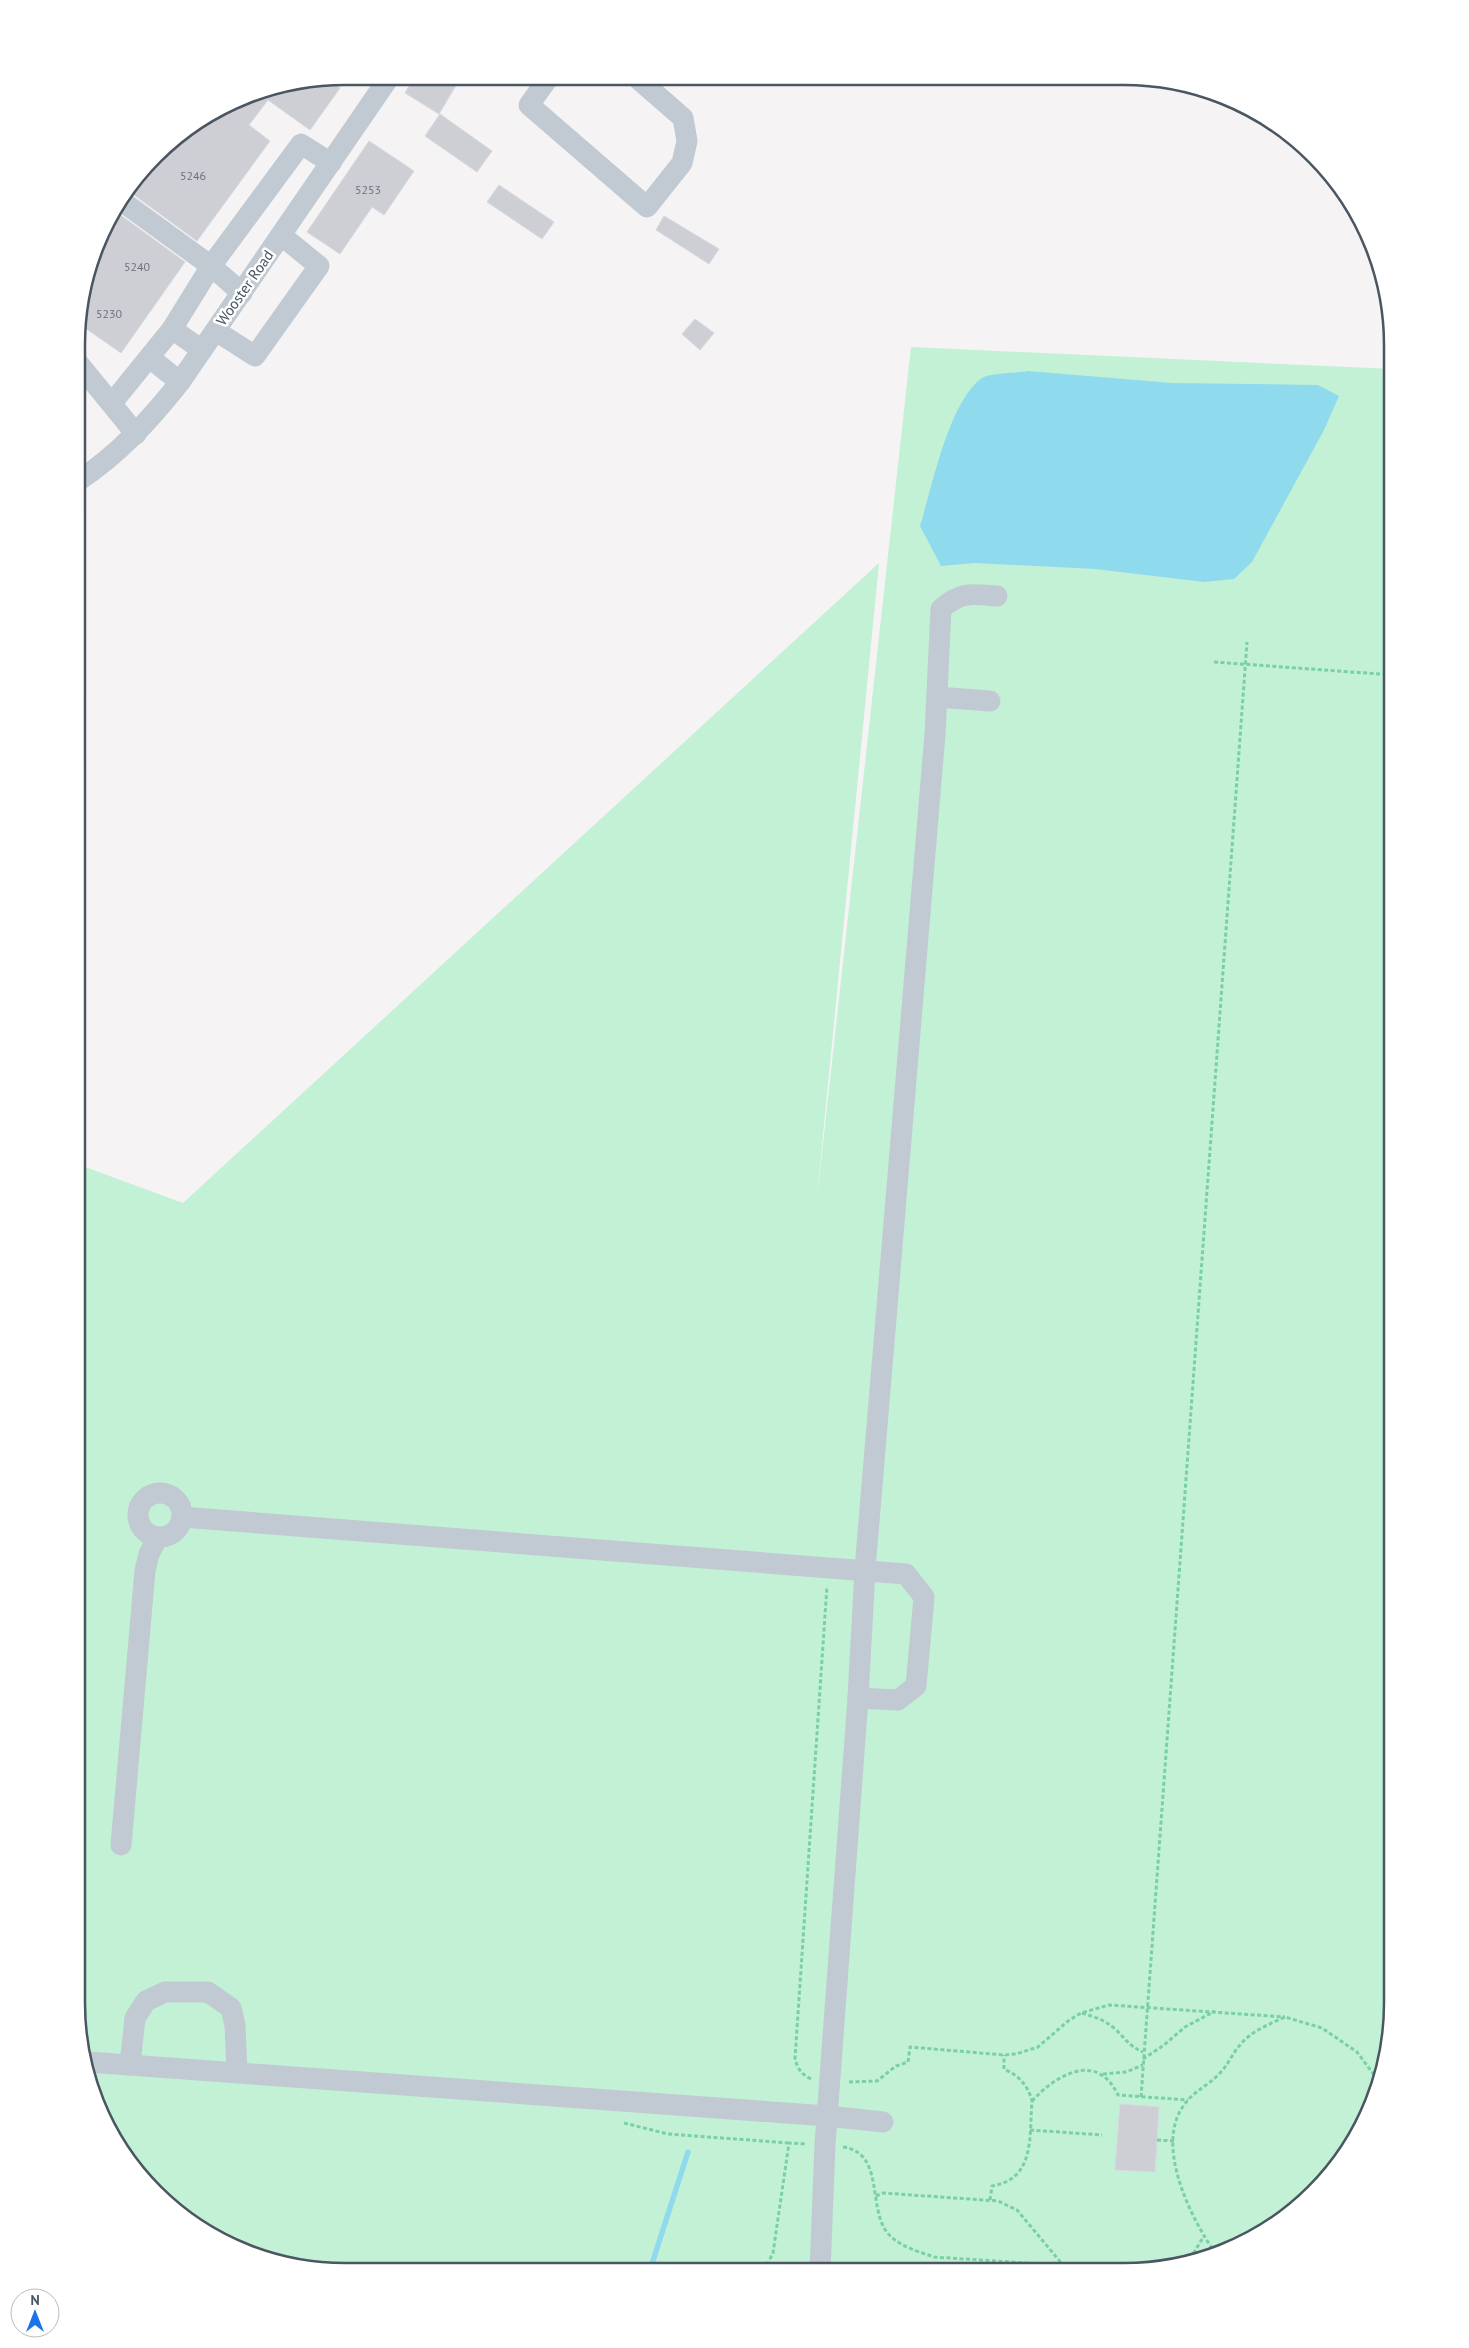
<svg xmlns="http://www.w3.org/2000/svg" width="1469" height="2348" font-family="'PT Sans',sans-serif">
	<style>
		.green { fill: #c3f1d5 }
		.water { fill: #90daee }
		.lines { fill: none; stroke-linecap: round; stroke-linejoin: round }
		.stream { stroke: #90daee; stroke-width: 5.5 }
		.building { fill: #cdcfd5; stroke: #d7d9de }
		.path { stroke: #7ad0a6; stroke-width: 3; stroke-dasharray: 4 2.5; stroke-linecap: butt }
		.minor { stroke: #c1cad2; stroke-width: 21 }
		.labels { text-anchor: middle; stroke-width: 5; stroke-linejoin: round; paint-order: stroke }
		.number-label { font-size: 12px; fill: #6b747e }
		.street-label { font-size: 15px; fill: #4a5661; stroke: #fff }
		.rim { fill: none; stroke: #4a5661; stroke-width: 2.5 }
	</style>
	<rect width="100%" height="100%" fill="#f5f3f3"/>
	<polygon class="green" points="911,347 1393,369 1392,2021 1372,2106 1337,2166 1288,2216 1227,2251 1124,2272 310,2269 242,2251 181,2216 132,2166 97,2106 76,2003 77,1164 183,1203 879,563 816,1207"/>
	<path class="water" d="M1028,371L1172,383L1318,385L1339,396L1324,430L1252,562L1234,579L1204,582L1095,569L974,563L941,566L920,526C932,487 949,401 982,378C989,373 1018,373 1028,371Z"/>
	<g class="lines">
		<polyline class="stream" points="650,2270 688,2152"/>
	</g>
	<g class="building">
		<polygon points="415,76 450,77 458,82 439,114 405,93"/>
		<polygon points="329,79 340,88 310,130 268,100 249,125 270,141 197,241 130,192 168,143 242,97"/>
		<polygon points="440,114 492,151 477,172 425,136"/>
		<polygon points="369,141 414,171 384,215 372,207 340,254 307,232"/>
		<polygon points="499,185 554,222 542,239 487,202"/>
		<polygon points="115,211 185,262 121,353 78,323 79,310 104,226"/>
		<polygon points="664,216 719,249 709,264 656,230"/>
		<polygon points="695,319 714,333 700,350 682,334"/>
		<polygon points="1120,2104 1159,2107 1155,2172 1115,2170"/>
	</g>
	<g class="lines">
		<g class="path">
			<polyline points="1214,662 1393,675"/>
			<path d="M1082,2013C1095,2017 1105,2020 1115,2029C1125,2038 1130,2047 1143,2052"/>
			<polyline points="1143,2059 1164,2045 1185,2027 1215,2011"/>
			<polyline points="1103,2074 1126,2072 1143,2065"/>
			<path d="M811,2079C801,2074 797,2068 795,2058L827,1586"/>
			<polyline points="849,2082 877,2081 896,2066 908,2062 910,2047 1004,2055 1016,2054 1038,2047 1068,2021 1081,2013 1109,2005 1285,2017"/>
			<polyline points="1141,2097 1247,642"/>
			<path d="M1032,2101C1057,2074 1097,2051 1118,2095L1188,2100"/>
			<polyline points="624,2123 668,2134 789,2143"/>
			<polyline points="1030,2130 1102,2135"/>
			<polyline points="1157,2140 1174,2141"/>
			<path d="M843,2147C884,2153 868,2205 886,2231C897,2246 917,2251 934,2257L1134,2270"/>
			<polyline points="876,2196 883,2193 998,2201 1017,2210 1063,2265"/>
			<path d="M990,2200L992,2186C1036,2179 1029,2135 1032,2101C1028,2085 1018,2075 1004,2069V2055"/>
			<path d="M1216,2254C1191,2219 1154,2145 1184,2105C1194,2091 1206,2087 1218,2075C1227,2067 1232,2054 1240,2045C1251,2031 1270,2024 1285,2017L1322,2028L1357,2052L1378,2080"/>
			<polyline points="1190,2259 1204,2236"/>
			<polyline points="764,2271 773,2253 789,2143 807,2144"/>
		</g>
		<g class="minor">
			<polyline points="549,77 529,105 647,207 682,163 687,141 683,118 636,77"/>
			<polyline points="123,202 211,266 242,293"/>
			<polyline points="172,329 202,350"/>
			<polyline points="216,331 255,356 319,266 282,236"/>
			<polyline points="150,358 180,382"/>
			<polyline points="78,363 136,434"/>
			<polyline points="112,403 172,329 211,266 301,144 331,163"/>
			<path d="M78,481C119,454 150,420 180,382L390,76"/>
			<polyline points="937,697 990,701"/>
			<circle cx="160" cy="1515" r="22"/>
			<polyline points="182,1517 906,1574 924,1597 916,1686 898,1700 858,1698"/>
			<polyline points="121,1845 145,1571 149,1554 158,1537"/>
			<polyline points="88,2062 827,2116 883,2122"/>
			<polyline points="130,2065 135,2018 146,2001 165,1992 208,1992 231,2008 235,2025 237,2073"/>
			<path d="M820,2271L825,2145L858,1698L865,1569L935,734L941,609C961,591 972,594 997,596"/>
		</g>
	</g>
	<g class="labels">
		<g class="number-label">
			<text x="193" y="180">5246</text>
			<text x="368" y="194">5253</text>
			<text x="137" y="271">5240</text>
			<text x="109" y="318">5230</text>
		</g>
		<g class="street-label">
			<text transform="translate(245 288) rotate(-55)" y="5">Wooster Road</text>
		</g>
	</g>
	<path d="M0 0H1469V2348H0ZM345 85H1124A260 260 0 0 1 1384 345V2003A260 260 0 0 1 1124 2263H345A260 260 0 0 1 85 2003V345A260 260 0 0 1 345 85Z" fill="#fff" fill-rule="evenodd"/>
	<path class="rim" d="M345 85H1124A260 260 0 0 1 1384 345V2003A260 260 0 0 1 1124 2263H345A260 260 0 0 1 85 2003V345A260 260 0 0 1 345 85Z"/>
	<g transform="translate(35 2313)"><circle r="24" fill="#ffffff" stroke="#b7bbc0"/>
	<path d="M0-4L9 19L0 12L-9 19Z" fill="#1a73e8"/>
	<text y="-8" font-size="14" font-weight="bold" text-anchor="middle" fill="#4a5661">N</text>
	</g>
</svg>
